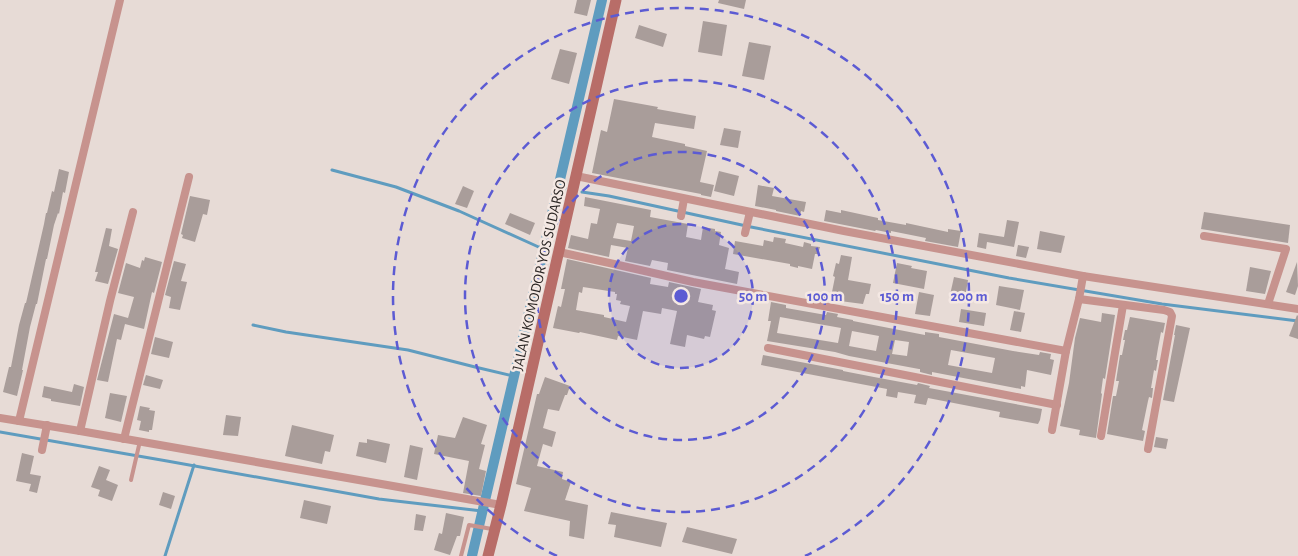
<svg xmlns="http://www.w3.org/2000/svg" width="1298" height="556" font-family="'Alegreya Sans',sans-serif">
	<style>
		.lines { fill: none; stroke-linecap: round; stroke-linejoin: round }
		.stream { stroke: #5f9cbf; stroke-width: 3 }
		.canal { stroke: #5f9cbf; stroke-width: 10 }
		.building { fill: #a99d9a; fill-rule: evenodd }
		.lane { stroke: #c7938e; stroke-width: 4 }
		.street { stroke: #c7938e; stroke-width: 8 }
		.secondary { stroke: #b86d68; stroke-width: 11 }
		.ring { fill: none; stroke: #5c5bd3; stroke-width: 2.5; stroke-dasharray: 9 6 }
		.labels { text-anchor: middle; stroke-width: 5; stroke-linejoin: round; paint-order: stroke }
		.street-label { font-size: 15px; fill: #2c2725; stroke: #f4e8e3 }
		.centre { fill: #5c5bd3; stroke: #f4e8e3; stroke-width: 2.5 }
		.ring-label { font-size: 15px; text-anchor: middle; font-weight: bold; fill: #5c5bd3; stroke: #f4e8e3; stroke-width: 5; stroke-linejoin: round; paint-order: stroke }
	</style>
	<rect width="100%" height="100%" fill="#e7dbd6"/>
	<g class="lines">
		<g class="stream">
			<polyline points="332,170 396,187 459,211 543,249"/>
			<polyline points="558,186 565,188"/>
			<polyline points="582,192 609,196 751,227 1009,278 1162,304 1298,321"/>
			<polyline points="253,325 286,332 408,350 475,367 513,376"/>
			<polyline points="0,432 167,461 379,499 482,511"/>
			<polyline points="165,556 194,465"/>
		</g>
		<polyline class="canal" points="472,556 602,0"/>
	</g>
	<g class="building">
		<polygon points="577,0 591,0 587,16 574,13"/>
		<polygon points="719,0 746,0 744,9 718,3"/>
		<polygon points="703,21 727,25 722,56 698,52"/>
		<polygon points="639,25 667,34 663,47 635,38"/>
		<polygon points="749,42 771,46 764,80 742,76"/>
		<polygon points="560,49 577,53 569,84 551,79"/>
		<polygon points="614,99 658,107 657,109 696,116 694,129 655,123 652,137 685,144 685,146 707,151 700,182 714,185 711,197 701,195 701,194 592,173 601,130 607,132"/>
		<polygon points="724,128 741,131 738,148 720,145"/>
		<polygon points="59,169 69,172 65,193 63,192 59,214 58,213 54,225 47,259 46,259 37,304 36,304 30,327 22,370 23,370 17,396 3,392 9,367 11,367 19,325 25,303 26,303 44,224 46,213 47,213 52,191 54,192"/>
		<polygon points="719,171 739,176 734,196 714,191"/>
		<polygon points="758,185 774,188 772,196 806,202 804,212 801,211 800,216 776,211 776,210 755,206"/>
		<polygon points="463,186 474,191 467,208 455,204"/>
		<polygon points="190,196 210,200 207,215 203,214 195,242 182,238 183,235 181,234"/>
		<path d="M585,197L651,210L650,217L688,224L686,237L701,240L703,227L715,229V231L721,232L719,245L729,248L725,269L739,272L737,284L667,270L668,263L652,260L650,266L625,261L628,248L611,245L609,257L568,248L571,235L588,239L591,223L597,224L600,209L584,206ZM617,223L634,226L631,241L613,238Z"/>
		<polygon points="826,210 841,213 841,210 878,218 878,220 906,225 906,223 948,232 948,229 961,231 958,247 925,241 926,238 891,231 891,233 876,230 875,231 824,221"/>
		<polygon points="1204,212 1290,225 1288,243 1201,229"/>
		<polygon points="510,213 535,223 530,235 505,224"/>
		<polygon points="1007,220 1019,222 1014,247 987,242 986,249 977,247 979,233 1004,237"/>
		<polygon points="106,228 112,229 109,246 118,249 108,284 95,281 98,272 95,272"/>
		<polygon points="1040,231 1065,236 1061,253 1037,249"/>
		<polygon points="774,237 786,239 785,243 803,247 804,242 811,244 811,246 820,247 818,254 815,254 812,269 798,266 798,268 790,266 790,264 733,254 735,241 763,246 764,240 773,242"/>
		<polygon points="1018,245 1029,247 1026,258 1016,256"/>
		<polygon points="841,255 852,257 848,280 871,284 869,294 866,294 863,304 840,301 840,303 830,302 835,277 833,276 836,263 839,264"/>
		<polygon points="145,257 162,262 154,293 152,292 144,329 125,324 121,340 117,339 108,382 97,380 114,314 128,318 134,297 118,293 126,263 140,268 142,260 144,261"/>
		<path d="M567,259L651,278L650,284L668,287L669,282L701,289L698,302L713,305L712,310L716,311L710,337L705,336L704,339L687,335L685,347L670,344L677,311L662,308L661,314L643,311L637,340L618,336L617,340L580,332L579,333L553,328L558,306L561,307L565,289H561ZM583,287L615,292V294H617L616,300L621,301L620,304L630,306L626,322L604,317V315L576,310L579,292L582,293Z"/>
		<polygon points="174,261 186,264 181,281 187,282 180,310 169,308 171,297 165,295"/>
		<polygon points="1297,262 1298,286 1295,295 1286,292"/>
		<polygon points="897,263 912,266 911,268 927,271 924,289 893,283"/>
		<polygon points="1250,267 1271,271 1265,294 1246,291"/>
		<polygon points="954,277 968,280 965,298 950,295"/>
		<polygon points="999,286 1024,290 1020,310 996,305"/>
		<polygon points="919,292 934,295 930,316 915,314"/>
		<path d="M771,302L786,305V308L826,315L827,312L838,314L837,317L853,320V321L925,335V332L939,334V337L1013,351L1039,355L1040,352L1051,354L1050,359L1054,360L1051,375L1027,370L1025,387L1021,386V389L932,372V375L920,372V369H919L849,356L835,352L767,341L771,321H768ZM780,317L841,328L838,343L777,333ZM852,331L879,336L876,351L849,346ZM895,340L909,342L907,356L892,354ZM951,350L995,358L992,373L948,365Z"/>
		<polygon points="961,309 986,313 984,326 959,322"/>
		<polygon points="1014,311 1025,313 1021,332 1010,330"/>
		<polygon points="1102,313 1115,315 1105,379 1103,378 1101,393 1102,394 1096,438 1079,435 1080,430 1060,426 1069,383 1075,338 1080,318 1101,322"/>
		<polygon points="1297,315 1298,316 1298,339 1289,336"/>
		<polygon points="1130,317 1165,323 1163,333 1161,332 1158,348 1156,360 1158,360 1156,371 1154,370 1151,388 1153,388 1152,398 1149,397 1148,401 1142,430 1145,431 1143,441 1107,434 1113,396 1116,396 1119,381 1116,381 1120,355 1122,355 1125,340 1123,340 1125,330 1127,330"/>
		<polygon points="1176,325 1190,328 1174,402 1163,400 1175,335 1174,335"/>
		<polygon points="155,337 173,342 169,358 151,354"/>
		<polygon points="763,355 843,370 843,371 874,377 917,385 918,383 930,386 929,388 1042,409 1040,420 1038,424 999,417 1000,412 928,398 926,405 914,403 916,395 898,392 897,398 886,396 887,389 761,365"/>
		<polygon points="146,375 163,380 160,389 143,385"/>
		<polygon points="545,377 570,386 567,395 565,395 559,411 548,409 543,428 556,432 552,447 543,444 537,466 563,472 562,479 571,482 565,500 588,505 584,539 569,536 570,521 524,511 531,488 516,484 537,394 539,394"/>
		<polygon points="74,384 84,387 80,406 51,401 51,399 42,397 44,386 72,392"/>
		<polygon points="110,393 127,396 121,422 105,418"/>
		<polygon points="140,406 150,408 149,410 155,411 152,430 149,430 149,432 139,430 141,421 137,420"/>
		<polygon points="226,415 241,417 238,436 223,435"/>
		<polygon points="463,417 487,425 481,444 485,445 479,469 486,471 481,496 463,493 469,461 434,454 438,435 455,438"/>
		<polygon points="292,425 334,435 330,452 325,451 322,464 285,456"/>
		<polygon points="1156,437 1168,439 1166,449 1154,447"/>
		<polygon points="367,439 390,444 386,463 356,456 359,442 367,443"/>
		<polygon points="410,445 423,448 417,480 404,477"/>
		<polygon points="22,453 34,456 30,474 41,476 37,493 29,491 31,484 16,481"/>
		<polygon points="99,466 110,470 106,480 118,485 112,501 98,496 100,490 91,487"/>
		<polygon points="163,492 175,496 171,509 159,505"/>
		<polygon points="304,500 331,506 327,524 300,518"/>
		<polygon points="611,512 667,523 661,547 614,537 616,525 608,524"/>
		<polygon points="446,513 464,517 460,536 457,536 450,555 434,550 439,533 442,534"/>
		<polygon points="416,514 426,516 423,531 414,530"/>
		<polygon points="687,527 737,539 732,554 682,542"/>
	</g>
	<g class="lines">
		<g class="lane">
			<polyline points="131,480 140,441"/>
			<polyline points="461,556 469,525 492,529"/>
		</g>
		<g class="street">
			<polyline points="576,176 844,231 1083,276 1298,309"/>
			<polyline points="681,216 684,199"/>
			<polyline points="745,233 750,212"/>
			<polyline points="1204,236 1286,249 1268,304"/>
			<polyline points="559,252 614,264 693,282 1066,351"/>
			<polyline points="1079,299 1164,310 1170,312 1172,316 1148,449"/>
			<polyline points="768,348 1057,405"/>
			<polyline points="0,418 80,431 501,505"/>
			<polyline points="19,421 120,0"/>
			<polyline points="1052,430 1066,351 1079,299 1083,276"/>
			<polyline points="80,431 110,301 133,212"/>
			<polyline points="1101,436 1123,305"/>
			<polyline points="124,439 189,177"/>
			<polyline points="42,450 47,425"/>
		</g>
		<polyline class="secondary" points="488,556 501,505 616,0"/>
	</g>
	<circle cx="681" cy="296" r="72" fill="#5c5bd3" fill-opacity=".12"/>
	<g class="ring">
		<circle cx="681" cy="296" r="72"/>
		<circle cx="681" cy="296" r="144"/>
		<circle cx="681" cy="296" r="216"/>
		<path d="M557 556A288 288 0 1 1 805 556"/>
	</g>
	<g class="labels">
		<g class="street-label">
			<text transform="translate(539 275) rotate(-77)" y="5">JALAN KOMODOR YOS SUDARSO</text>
		</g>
	</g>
	<circle cx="681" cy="296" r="8" class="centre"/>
	<g class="ring-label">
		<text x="753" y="301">50 m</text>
		<text x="825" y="301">100 m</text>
		<text x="897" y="301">150 m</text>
		<text x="969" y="301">200 m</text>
	</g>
</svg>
